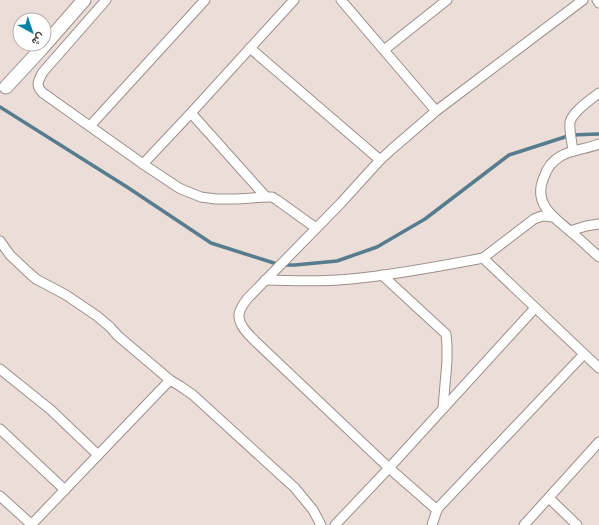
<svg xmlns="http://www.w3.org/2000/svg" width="599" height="525" font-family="Poppins,Vazirmatn,sans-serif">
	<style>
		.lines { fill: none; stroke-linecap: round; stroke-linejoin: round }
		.stream { stroke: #567c8d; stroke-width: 3.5 }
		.minor-casing { stroke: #9b8f89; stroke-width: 11 }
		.secondary-casing { stroke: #9b8f89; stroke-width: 15 }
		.minor { stroke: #fff; stroke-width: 9 }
		.secondary { stroke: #fff; stroke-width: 13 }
	</style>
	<rect width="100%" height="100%" fill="#ebded8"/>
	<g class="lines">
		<polyline class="stream" points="0,107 127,187 211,243 280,265 295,265 337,261 377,247 425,219 509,155 571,135 599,134"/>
		<g class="minor-casing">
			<g id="minor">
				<path d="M106,0L43,72C38,81 35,86 43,93L143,164L179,188L186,191L201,197L216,199H237L266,197H272L277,200L316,228"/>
				<polyline points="341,0 436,111"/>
				<polyline points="597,0 599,3"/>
				<polyline points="250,48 380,160"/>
				<polyline points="384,50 447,0"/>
				<polyline points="191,113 266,197"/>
				<polyline points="90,126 205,0"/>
				<path d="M599,144C587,149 573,149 561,156C552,161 547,168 544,177C532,204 554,217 571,232C581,240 590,249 599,257"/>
				<path d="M573,151C572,142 569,131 570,122C573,111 590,100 599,93"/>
				<polyline points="143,164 191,113 294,0"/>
				<polyline points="570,231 586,226 599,224"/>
				<polyline points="0,241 10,255 28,272 36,279 66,295 97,316 110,327 118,336 170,380 180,386 193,395 295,488 313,510 321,525"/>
				<polyline points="483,258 599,368"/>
				<polyline points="382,275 446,334 447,345 447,361 443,408"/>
				<path d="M265,280C293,281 322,282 351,279C393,275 436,267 478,259L483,258L534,219L542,216L553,217"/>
				<polyline points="0,369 51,410 98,455"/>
				<polyline points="0,429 65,490"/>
				<polyline points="0,496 32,525"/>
				<polyline points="549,498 577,525"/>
				<path d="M437,510L389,468L256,342C249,335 238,325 239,314C240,309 244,303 247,299L340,204L380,160L392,149L436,111L583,0"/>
				<polyline points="31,525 170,380"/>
				<polyline points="335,525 389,468 535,308"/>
				<polyline points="432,525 437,510 439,507 584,354"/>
				<polyline points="524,525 599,442"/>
			</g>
		</g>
		<g class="secondary-casing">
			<polyline id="secondary" points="6,87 42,48 84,0"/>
		</g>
		<use href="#minor" class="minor"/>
		<use href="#secondary" class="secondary"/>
	</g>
	<g transform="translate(32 32) rotate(140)"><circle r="19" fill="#ffffff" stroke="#b3b1af"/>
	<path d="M0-3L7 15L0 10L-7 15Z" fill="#0680a6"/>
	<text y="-6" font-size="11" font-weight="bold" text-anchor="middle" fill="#403b38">ش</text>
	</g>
</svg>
